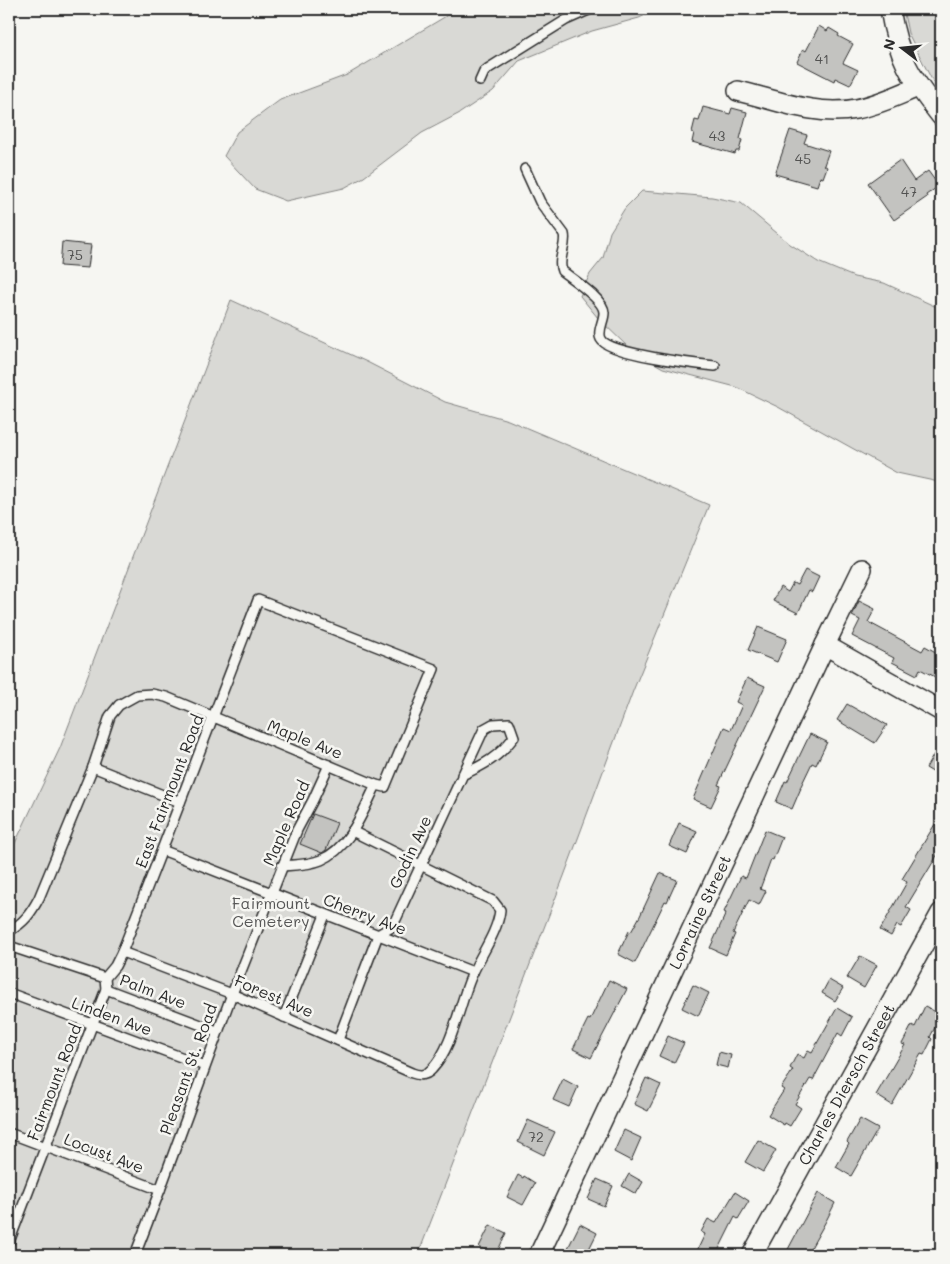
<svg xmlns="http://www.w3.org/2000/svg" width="950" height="1264" font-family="Mali,sans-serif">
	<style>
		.green { fill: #d9d9d5; stroke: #828280 }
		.building { fill: #c3c3c0; stroke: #2b2b2b }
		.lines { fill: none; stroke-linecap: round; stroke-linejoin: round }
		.service-casing { stroke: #2b2b2b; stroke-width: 12 }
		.minor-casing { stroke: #2b2b2b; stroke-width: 22 }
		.service { stroke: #f6f6f2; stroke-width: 9 }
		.minor { stroke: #f6f6f2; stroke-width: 19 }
		.labels { text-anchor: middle; stroke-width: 5; stroke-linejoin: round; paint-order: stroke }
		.number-label { font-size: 14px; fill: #515150 }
		.street-label { font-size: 16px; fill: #2b2b2b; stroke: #f6f6f2 }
		.park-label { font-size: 16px; fill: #565656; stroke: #f6f6f2 }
	</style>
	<rect width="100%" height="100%" fill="#f6f6f2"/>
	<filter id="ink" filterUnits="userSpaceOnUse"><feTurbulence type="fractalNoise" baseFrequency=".02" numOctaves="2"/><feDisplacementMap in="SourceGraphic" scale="10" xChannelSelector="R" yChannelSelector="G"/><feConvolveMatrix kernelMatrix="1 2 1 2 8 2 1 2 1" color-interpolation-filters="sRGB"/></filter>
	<g filter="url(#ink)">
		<g class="green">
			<polygon points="458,9 659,9 639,18 592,31 519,61 493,91 460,113 422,133 364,177 344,188 286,201 255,189 224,156 237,132 280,100 347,75"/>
			<polygon points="903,9 941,9 941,93 934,84 908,33"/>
			<polygon points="642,191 712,197 741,203 790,244 818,262 854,277 884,283 941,309 941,485 934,481 897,473 778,407 736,387 663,368 630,349 598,318 580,296 590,274 603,258 610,232 625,208"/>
			<polygon points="231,300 367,362 445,402 508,420 709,505 633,691 564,876 418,1255 9,1255 9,856 60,748"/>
		</g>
		<g class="building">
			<polygon points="819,26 827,31 829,28 839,34 838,36 853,44 843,63 858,70 850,85 835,78 834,81 797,62 803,49 806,51"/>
			<polygon points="703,107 730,114 732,108 747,112 740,139 742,140 739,151 736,151 735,154 692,142 694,133 692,132 695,120 699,121"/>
			<polygon points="790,130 807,135 804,143 829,151 824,165 827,167 823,178 820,177 817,186 775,174"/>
			<polygon points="900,160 914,181 928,171 939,186 926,195 927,197 894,220 868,183"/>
			<polygon points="62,242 91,245 88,268 60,266"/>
			<polygon points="805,570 819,577 812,592 809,590 798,613 773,601 780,587 788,592 793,583 797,585"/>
			<polygon points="859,601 875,609 868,622 922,651 925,646 941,655 941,680 920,669 917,675 892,662 894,658 852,636 860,620 852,616"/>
			<polygon points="758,627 787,639 777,662 748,650"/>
			<polygon points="747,678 765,686 718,785 721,786 711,807 693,799 724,727 731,730 742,705 736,702"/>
			<polygon points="847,704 863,713 864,711 887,725 875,743 837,720"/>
			<polygon points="810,734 827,742 816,765 812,763 800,788 801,788 792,809 776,802 785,781 787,782"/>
			<polygon points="941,742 941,777 926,768"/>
			<polygon points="313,814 337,823 326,850 322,853 300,844"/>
			<polygon points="941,814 941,849 906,907 911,910 901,927 897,925 891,936 880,930 907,882 902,879"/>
			<polygon points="679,823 697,831 687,854 669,846"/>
			<polygon points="765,830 782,837 773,860 771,859 760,889 766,891 759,905 749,900 733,933 735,934 726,955 710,948 726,913 724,912 741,876 746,878"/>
			<polygon points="660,873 677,880 667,902 665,901 635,963 618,954 629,931 631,932 640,916"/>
			<polygon points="860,956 877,965 864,988 847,978"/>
			<polygon points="609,980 627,989 591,1058 573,1049 588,1019 590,1020"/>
			<polygon points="829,980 843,988 835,1001 822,993"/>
			<polygon points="693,985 709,993 698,1016 682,1008"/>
			<polygon points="925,1006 941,1015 941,1016 930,1037 932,1039 924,1055 921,1054 892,1105 876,1095 905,1045 902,1044 912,1025 915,1027"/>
			<polygon points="837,1008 852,1017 842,1036 838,1033 813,1080 810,1079 795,1104 801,1108 790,1126 785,1123 784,1125 768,1115 784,1090 781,1088 793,1070 790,1068 797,1054 804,1058 808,1050 812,1052"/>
			<polygon points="668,1036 684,1043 674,1063 659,1056"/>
			<polygon points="719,1052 731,1055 728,1068 716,1065"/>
			<polygon points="646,1078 661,1085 648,1111 634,1104"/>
			<polygon points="563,1079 578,1087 569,1107 553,1100"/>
			<polygon points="860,1119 878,1129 851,1176 836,1167 849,1144 847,1142"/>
			<polygon points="528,1120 555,1132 544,1155 518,1142"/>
			<polygon points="624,1130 641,1138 631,1161 614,1152"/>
			<polygon points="758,1140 776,1150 763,1172 745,1162"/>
			<polygon points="629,1174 643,1182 636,1194 622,1186"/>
			<polygon points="518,1175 523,1178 524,1176 535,1183 523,1205 507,1197"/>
			<polygon points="597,1179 613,1186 604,1206 588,1199"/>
			<polygon points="735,1192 749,1201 738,1219 735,1217 716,1255 695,1255 705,1234 701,1232 708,1219 716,1223"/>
			<polygon points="818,1193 835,1203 826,1221 807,1255 785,1255"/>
			<polygon points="580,1224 597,1233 586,1255 582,1255 568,1248"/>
			<polygon points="490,1225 506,1233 496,1255 479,1247"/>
		</g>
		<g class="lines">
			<g class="service-casing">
				<g id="service">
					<polyline points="480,81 484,72 489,68 566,20 591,9"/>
					<path d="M525,169L540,202L564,234C567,246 557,259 562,271C572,279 605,300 604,313C604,321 597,331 601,339C608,354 696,364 715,366"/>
					<polyline points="93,767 180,802"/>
					<polyline points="162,850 473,972"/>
					<path d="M282,866C295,865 309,865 321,860C350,848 363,811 376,785"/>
					<path d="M9,931C24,923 31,913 39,898L93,767L110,716L119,705L137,695L152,694L166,697L376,785L385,787L434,669L258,600C213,718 168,835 122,952L115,966L105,978L106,989L9,1242"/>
					<path d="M378,935L390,928L396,919L484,729L493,724L509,723L514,737C499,757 484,765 462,775"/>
					<polyline points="9,946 105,978"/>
					<path d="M122,952L232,994L412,1073C420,1076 426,1076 432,1069C453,1047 459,1005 471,977C479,957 498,932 500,910L493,901L352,831"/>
					<polyline points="106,989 217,1031"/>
					<polyline points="9,993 205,1066"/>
					<polyline points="284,1017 325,915"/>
					<polyline points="338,1040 378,935"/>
					<polyline points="9,1133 160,1190"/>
					<polyline points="135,1255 160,1190 232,994 297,830 313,800 329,765"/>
				</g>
			</g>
			<g class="minor-casing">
				<g id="minor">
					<path d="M890,9C898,58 911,78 941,116"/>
					<path d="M738,91C776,100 817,117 856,109C878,105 898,95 918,87"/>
					<polyline points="825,645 941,711"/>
					<path id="s1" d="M539,1255L825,645L862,569"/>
					<path id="s2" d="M752,1255L941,913"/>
				</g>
			</g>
			<use href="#service" class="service"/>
			<use href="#minor" class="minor"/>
		</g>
	</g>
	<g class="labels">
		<g class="number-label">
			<text x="822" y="64">41</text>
			<text x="717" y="141">43</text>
			<text x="803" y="164">45</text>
			<text x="909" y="197">47</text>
			<text x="75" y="260">75</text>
			<text x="536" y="1142">72</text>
		</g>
		<g class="street-label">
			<text transform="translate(305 739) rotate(22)" y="6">Maple Ave</text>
			<text transform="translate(169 791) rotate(-69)" y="6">East Fairmount Road</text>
			<text transform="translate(286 823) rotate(-66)" y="6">Maple Road</text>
			<text transform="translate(410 852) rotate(-65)" y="6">Godin Ave</text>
			<text dy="6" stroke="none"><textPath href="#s1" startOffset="379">Lorraine Street</textPath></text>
			<text transform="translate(365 914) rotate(21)" y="6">Cherry Ave</text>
			<text transform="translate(153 991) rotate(21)" y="6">Palm Ave</text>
			<text transform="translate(274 996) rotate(23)" y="6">Forest Ave</text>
			<text transform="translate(112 1016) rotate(20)" y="6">Linden Ave</text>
			<text transform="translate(188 1069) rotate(-70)" y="6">Pleasant St. Road</text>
			<text transform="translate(54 1082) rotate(-69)" y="6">Fairmount Road</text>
			<text dy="6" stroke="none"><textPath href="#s2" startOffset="195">Charles Diersch Street</textPath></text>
			<text transform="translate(104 1153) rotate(21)" y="6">Locust Ave</text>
		</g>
		<g class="park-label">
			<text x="271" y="909">Fairmount<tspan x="271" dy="18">Cemetery</tspan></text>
		</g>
	</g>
	<rect width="950" height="1264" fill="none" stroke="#f6f6f2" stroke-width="30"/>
	<rect x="15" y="15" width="920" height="1234" fill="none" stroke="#2b2b2b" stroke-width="2" filter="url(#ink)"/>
	<g transform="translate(902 48) rotate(286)" stroke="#f6f6f2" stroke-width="4" paint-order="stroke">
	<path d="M0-4L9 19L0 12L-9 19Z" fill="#2b2b2b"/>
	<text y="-8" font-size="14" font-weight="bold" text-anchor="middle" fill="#2b2b2b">N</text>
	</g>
</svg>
